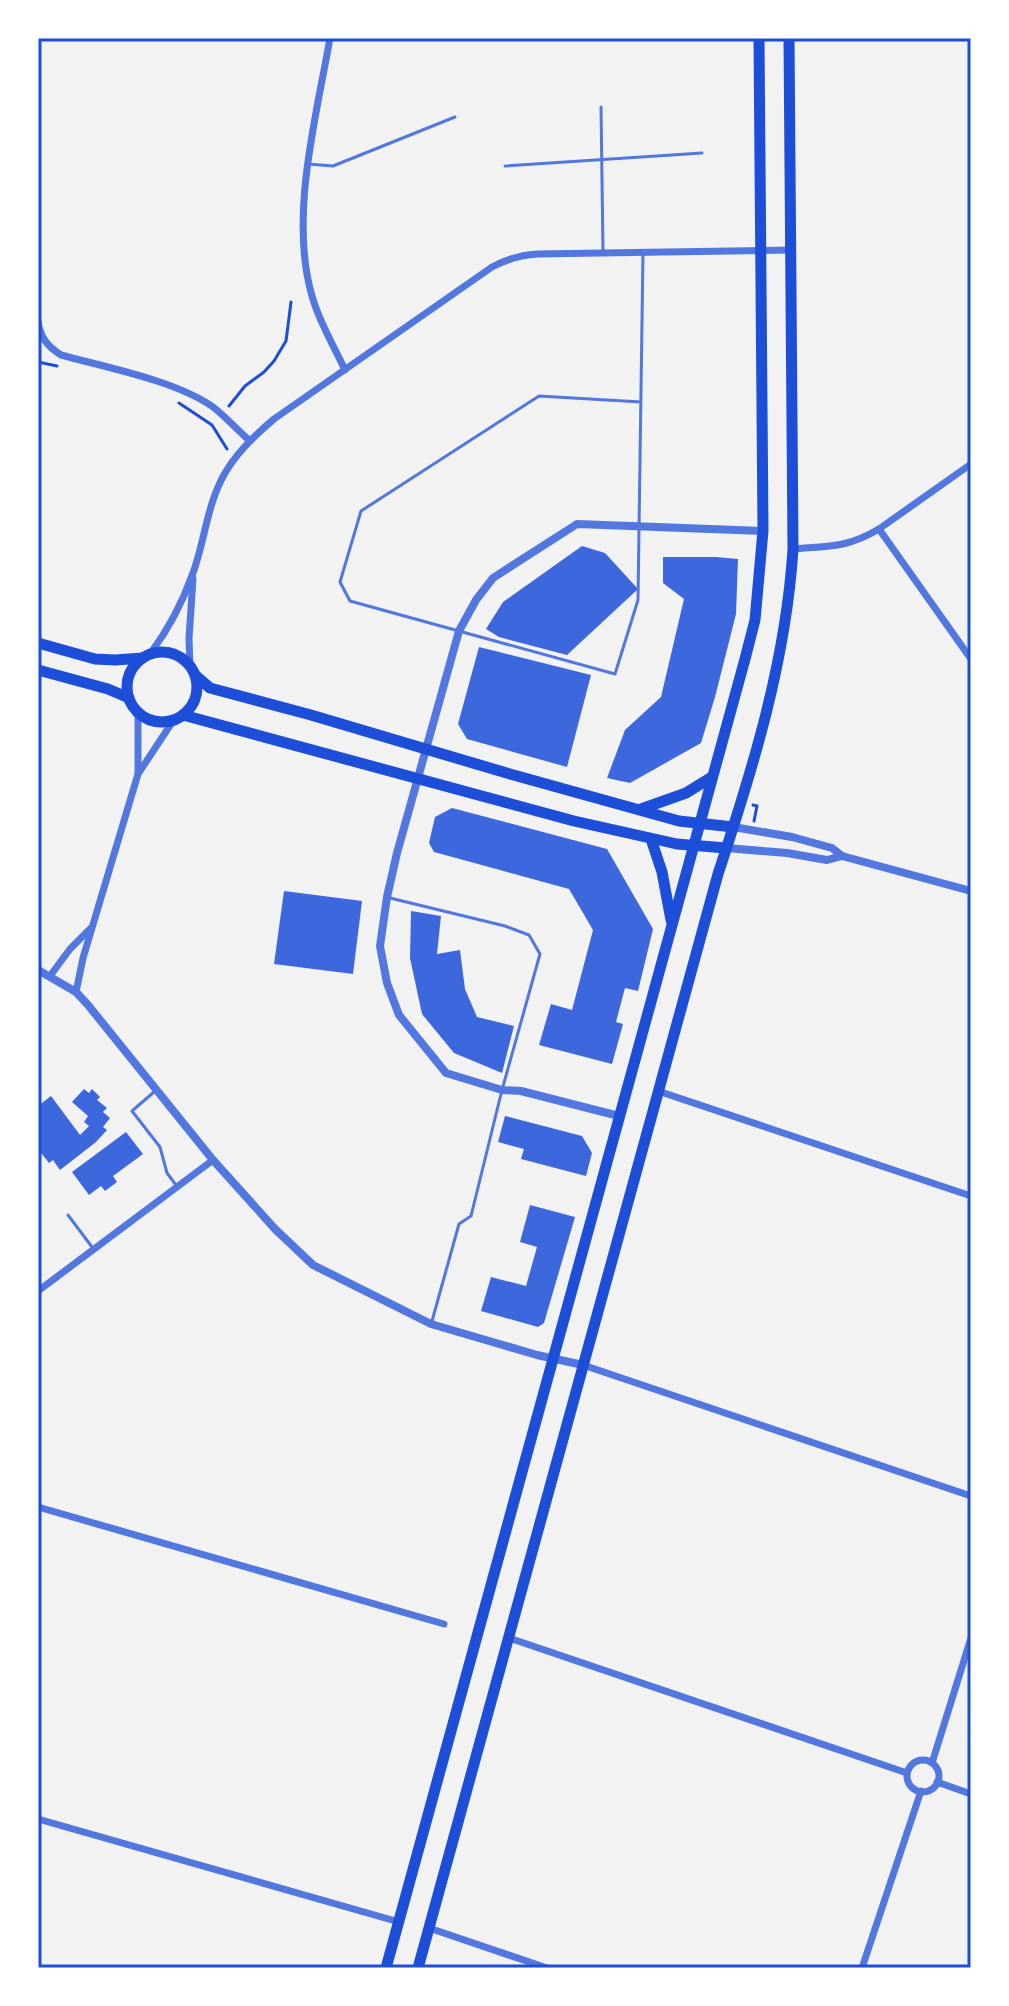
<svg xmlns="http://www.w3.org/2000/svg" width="1009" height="2006" font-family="Lato,sans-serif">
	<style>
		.building { fill: #3d67dc }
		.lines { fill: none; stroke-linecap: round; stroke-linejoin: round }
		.path { stroke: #1d4ed8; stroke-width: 3 }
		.service { stroke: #5277de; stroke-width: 3 }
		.minor { stroke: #5277de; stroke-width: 7 }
		.tertiary { stroke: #5277de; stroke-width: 8 }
		.trunk { stroke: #1d4ed8; stroke-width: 11 }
		.neatline { fill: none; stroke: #1d4ed8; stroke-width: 3 }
	</style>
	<rect width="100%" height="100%" fill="#f2f2f2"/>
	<g class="building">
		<polygon points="582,546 605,553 638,589 567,655 499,637 486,629 503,602"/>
		<polygon points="663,557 716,557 738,559 736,614 715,697 701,743 630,783 607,778 625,730 661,697 684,599 663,583"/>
		<polygon points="479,647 591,675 567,767 467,739 458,724"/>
		<polygon points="452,808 607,849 653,929 638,991 625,988 616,1022 623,1024 612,1064 539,1045 551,1004 572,1010 593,930 569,889 434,852 429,843 435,817"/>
		<polygon points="284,891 362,901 353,974 274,964"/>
		<polygon points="411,911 441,916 437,954 460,950 465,989 477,1017 514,1026 502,1073 454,1053 422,1014 410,958"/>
		<polygon points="84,1089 89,1093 92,1089 100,1097 97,1100 107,1108 103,1112 110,1118 103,1127 107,1130 96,1142 60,1170 53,1160 49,1163 38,1149 38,1106 51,1096 80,1135 89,1126 84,1122 88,1116 72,1102"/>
		<polygon points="505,1116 582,1136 592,1153 586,1176 521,1159 524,1149 498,1142"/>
		<polygon points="126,1132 143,1154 113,1176 117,1182 105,1191 101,1186 89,1195 72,1172"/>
		<polygon points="530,1205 575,1217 544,1323 538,1327 481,1311 491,1277 526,1286 537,1247 520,1242"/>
	</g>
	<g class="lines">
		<g class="path">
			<polyline points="38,362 57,366"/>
			<polyline points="179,403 212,425 227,449"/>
			<polyline points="229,406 245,386 264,372 274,361 286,341 291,302"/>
			<polyline points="753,805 757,806 754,821"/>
		</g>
		<g class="service">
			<polyline points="601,107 603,251"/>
			<polyline points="308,164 333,166 455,117"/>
			<polyline points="505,166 702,153"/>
			<polyline points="641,402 539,396 361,511 340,582 350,601 615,674 638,600 643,252"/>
			<polyline points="390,898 505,926 529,935 540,954 502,1090 471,1216 459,1224 432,1321"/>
			<polyline points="154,1092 132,1111 160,1147 167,1173 176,1185"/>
			<polyline points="68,1215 92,1247"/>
		</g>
		<g class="minor">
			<path d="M330,38C316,118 289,217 312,296C319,322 334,346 345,370"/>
			<path d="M38,321C40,337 47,346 61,355C105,367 177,381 213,407C226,417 237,430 250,441"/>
			<polyline points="879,529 971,659"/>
			<path d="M793,549C829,546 847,548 879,529L971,464"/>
			<path d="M150,654C168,630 183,601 193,573C205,540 207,504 225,473C237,452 255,435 274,419L492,267C507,259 520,255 537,254L790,250"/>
			<polyline points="190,666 189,638 193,579"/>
			<polyline points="138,712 138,772"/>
			<polyline points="50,976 70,949 90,929"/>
			<polyline points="76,992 83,958 138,774 175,718"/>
			<polyline points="658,1091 971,1196"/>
			<polyline points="38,1291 213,1160"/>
			<polyline points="583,1365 971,1496"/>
			<polyline points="38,1507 444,1624"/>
			<polyline points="509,1638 907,1773"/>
			<circle cx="923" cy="1776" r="16"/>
			<polyline points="932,1763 971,1638"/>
			<polyline points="937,1782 971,1794"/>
			<polyline points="38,1819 399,1922"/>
			<polyline points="429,1928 547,1968"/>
			<polyline points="862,1968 921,1791"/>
		</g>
		<g class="tertiary">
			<polyline points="733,827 792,837 832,848 842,856 971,891"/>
			<polyline points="726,848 787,853 827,860 842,856"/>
			<polyline points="38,970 76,992 88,1005 213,1160 275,1229 313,1265 431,1324 537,1355 583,1365"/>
			<polyline points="619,1116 521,1091 502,1090 446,1073 399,1015 387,983 380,946 387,897 397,853 459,631 476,600 493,578 577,524 763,531"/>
		</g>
		<g class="trunk">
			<polyline points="38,643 95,659 115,660 143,658"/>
			<circle cx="162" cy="687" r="35"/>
			<polyline points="38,670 108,689 129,698"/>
			<polyline points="195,675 210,688 311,715 510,774 679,821 733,827"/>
			<polyline points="183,715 574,821 677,844 726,848"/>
			<polyline points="641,809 686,793 712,777"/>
			<polyline points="651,839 662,872 671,920"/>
			<polyline points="386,1968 745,659 755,620 763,531 759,38"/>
			<path d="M418,1968L718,874C753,768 786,661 793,549L789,38"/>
		</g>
	</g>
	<rect width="1009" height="2006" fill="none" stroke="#ffffff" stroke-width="80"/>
	<rect x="40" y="40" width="929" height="1926" class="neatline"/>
</svg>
